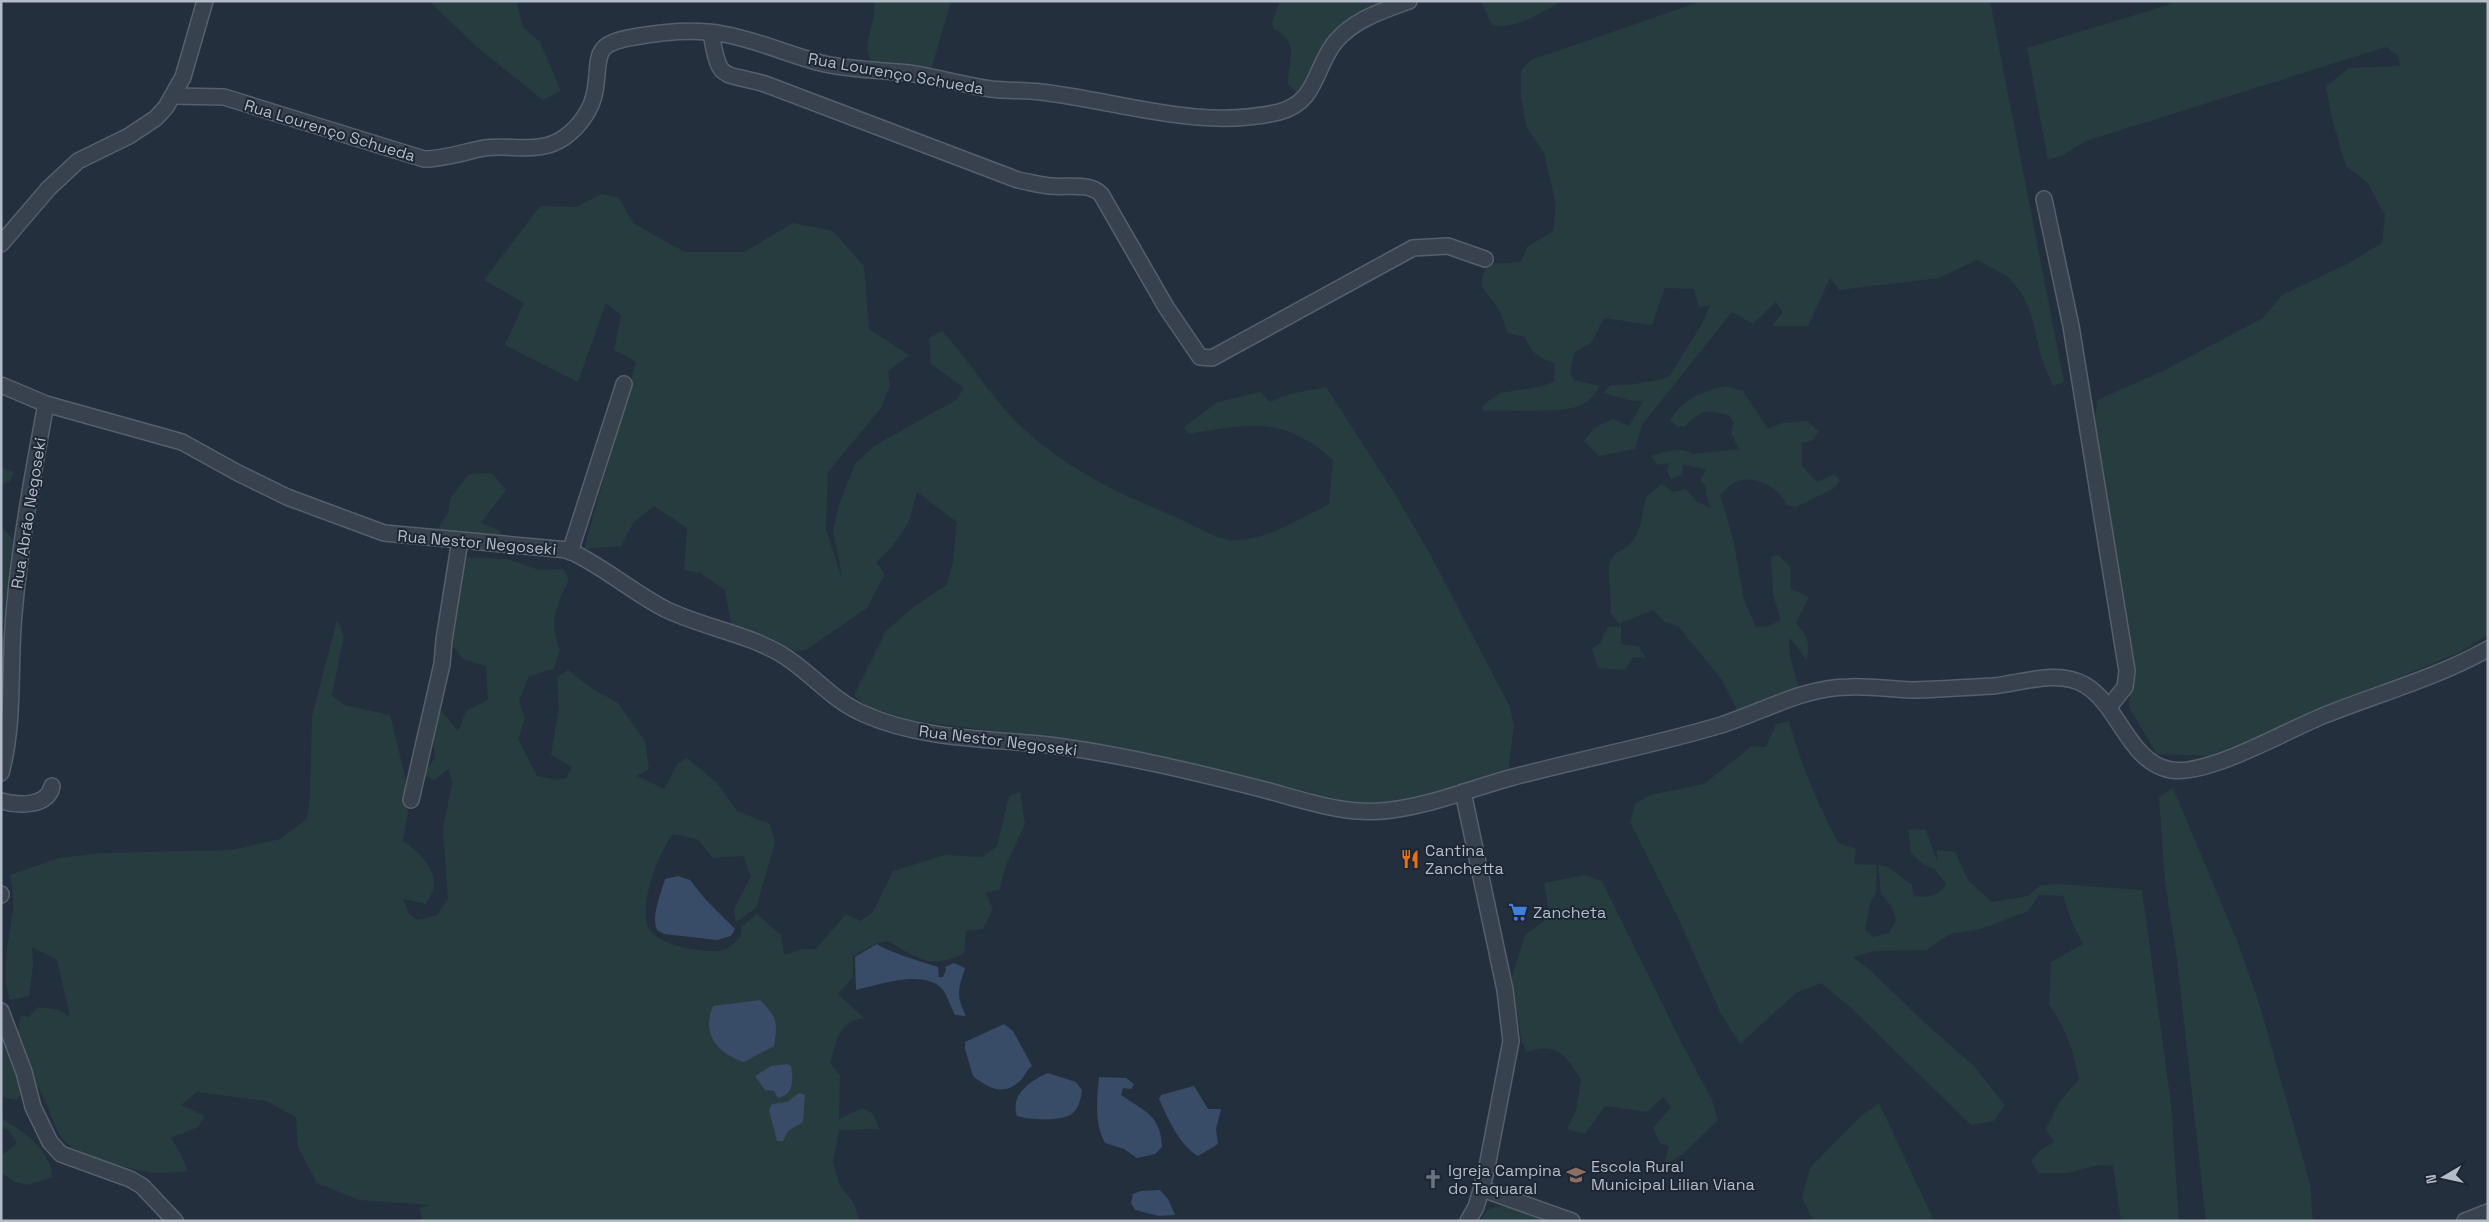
<svg xmlns="http://www.w3.org/2000/svg" width="2489" height="1222" font-family="'Space Grotesk',sans-serif">
	<style>
		.green { fill: #263c3f }
		.water { fill: #394c67 }
		.lines { fill: none; stroke-linecap: round; stroke-linejoin: round }
		.minor-casing { stroke: #565f6c; stroke-width: 18 }
		.minor { stroke: #38414e; stroke-width: 15 }
		.labels { text-anchor: middle; stroke-width: 4; stroke-linejoin: round; paint-order: stroke }
		.street-label { font-size: 16px; fill: #b4bcc9; stroke: #1d2633 }
		.poi-label { font-size: 16px; fill: #b4bcc9; stroke: #1d2633; text-anchor: start }
	</style>
	<rect width="100%" height="100%" fill="#242f3e"/>
	<g class="green">
		<polygon points="429,1 516,1 523,27 540,42 561,91 543,100 478,48"/>
		<path d="M874,1H951L931,70L872,63C860,44 877,23 874,1Z"/>
		<path d="M1280,1H1377L1378,2L1364,14L1303,91L1296,92L1288,84C1288,59 1301,43 1274,29L1272,22Z"/>
		<path d="M1481,1H1562C1541,13 1516,30 1492,25Z"/>
		<path d="M1702,1H1990L2064,382L2053,386L2042,360L2031,314L2021,292L2007,276L1977,260L1939,278L1839,290L1830,278L1808,326H1772L1783,312L1776,302L1753,324L1732,312L1642,425L1635,449L1599,456L1584,441L1594,428L1613,419L1629,426L1643,401L1628,400L1604,393L1610,385C1630,386 1649,382 1669,377L1703,322L1710,305L1699,307L1694,289L1665,288L1652,325L1604,318L1591,343L1574,353L1570,373L1574,380L1600,386C1595,394 1591,401 1582,405C1561,414 1508,409 1483,411V405L1500,393L1538,387L1554,382L1555,363C1539,358 1531,353 1525,337L1508,333C1504,324 1502,314 1497,307C1484,286 1476,292 1487,264L1521,262L1527,247L1553,231L1556,205L1544,153L1526,126L1521,96V70L1531,60Z"/>
		<polygon points="2173,1 2488,1 2488,635 2458,653 2209,756 2157,754 2129,707 2132,669 2095,420 2097,400 2165,370 2263,318 2282,295 2347,264 2382,243 2385,215 2367,182 2346,166 2332,119 2326,86 2349,68 2400,66 2398,56 2386,47 2086,141 2061,156 2048,160 2027,48 2171,4"/>
		<path d="M601,194L619,198L634,224L685,252H744L793,223L833,231L864,266L869,329L909,355L888,371L890,385L881,408L828,472L826,529L843,581L833,531L839,505L855,464L874,446L956,400L964,388L931,364L929,338L942,331C964,354 980,380 1001,405C1044,457 1109,490 1171,515C1185,521 1217,539 1230,540C1262,543 1301,518 1329,504L1333,460C1282,415 1251,424 1188,434L1184,427L1218,402L1260,392L1270,402L1290,394L1326,387L1395,494L1430,554L1510,707L1514,726L1508,773L1396,801L1344,805L1110,746L909,720L866,706L854,695L886,631L911,609L947,584L953,561L957,522L917,492L908,524L891,548L876,562L885,574L867,608L806,650L797,651L732,629L725,590L700,573L684,570L687,528L654,506L634,522L621,546L584,549L636,362L614,350L621,315L606,303L578,382L505,345L524,303L484,280L540,206L577,207Z"/>
		<path d="M1726,386L1743,391L1768,429L1782,423L1807,421L1819,431L1813,440L1802,443V466L1817,482L1834,474L1840,481L1833,489L1796,507L1786,505C1780,486 1749,472 1732,484C1727,487 1724,492 1720,495L1733,538L1744,600L1756,627L1769,626L1781,620L1773,595L1771,557L1778,555L1790,566L1791,589L1809,597L1796,623C1806,635 1812,644 1806,659L1790,638C1786,652 1797,678 1800,694L1738,711L1722,680L1678,626L1665,622L1653,610L1619,624L1610,612C1613,596 1606,575 1610,562C1614,551 1623,551 1630,544C1642,532 1642,512 1646,497L1662,484L1673,492L1686,489L1697,502L1711,508L1706,495V486L1700,481L1706,469L1683,465L1682,475L1671,479L1667,471L1669,463L1658,465L1651,456C1665,452 1679,446 1692,454L1739,449L1731,433L1734,423L1729,415C1706,410 1702,409 1685,426L1677,427L1670,420C1684,399 1702,391 1726,386Z"/>
		<polygon points="1,468 14,472 10,481 1,484"/>
		<polygon points="492,473 506,490 481,523 499,530 504,539 435,533 448,514 450,499 469,474"/>
		<polygon points="1,526 14,541 6,621 1,624"/>
		<path d="M461,557L507,559L539,570L563,569L569,579C557,606 548,620 560,650L554,669L529,676L519,701L525,719L518,739L537,776L557,780L566,778L572,767L551,755L559,707L557,678L568,670L593,689L618,703L645,741L649,769L637,776L664,789L678,763L687,758L717,783L737,811L770,824L775,843L756,908L736,922L734,909L751,877L743,856L713,858L697,839L673,834C658,853 639,904 648,927C655,945 710,956 726,949C731,947 736,941 740,937L742,926L757,914L781,935L784,955L802,949H816L846,914L860,921L873,912L893,871L945,855L982,857L997,846L1009,796L1020,792L1025,824L1007,863L999,890L985,893L993,909L983,929L966,931L964,953C933,970 916,959 889,941L877,943L853,956V977L838,994L864,1018C837,1022 837,1041 830,1063L840,1075L839,1119L863,1108L873,1114L879,1129L839,1130L833,1163L840,1186L854,1203L859,1221H422L420,1208L431,1205L359,1200L317,1183L298,1147L296,1117L266,1101L197,1092L181,1105L205,1116L198,1127L171,1138L179,1151L188,1171C178,1172 167,1173 157,1173C135,1171 73,1156 61,1137C49,1117 47,1093 29,1077L17,1100L1,1097V1028L17,1035L21,1015L29,1017L38,1007L59,1010L70,1017L57,960L32,947L33,966L29,996L10,1000C0,973 9,939 13,910C14,898 12,886 10,875L59,858L103,853L232,850L280,839L307,819L310,796L312,716L337,620L344,636L332,695L344,705L390,715L405,776L408,811L403,841C417,850 435,867 434,885C434,891 429,899 426,904L403,899L409,914L418,920L437,915L448,899L443,829L452,783L449,769L434,780L422,775L435,758L431,721L434,709L441,711L458,731L466,711L488,700L486,666L463,659L448,640Z"/>
		<polygon points="1621,626 1621,644 1639,647 1646,658 1633,657 1625,670 1598,668 1592,649 1600,643 1608,627"/>
		<polygon points="7,633 1,757 1,640"/>
		<path d="M1789,721C1800,763 1818,804 1838,843L1856,849L1854,864L1877,865L1876,893L1870,903L1865,930L1873,937L1889,933L1896,920L1892,907L1881,894L1878,865L1888,867L1912,885L1914,896C1927,898 1939,896 1946,884L1935,869L1923,864L1911,853L1908,829L1926,830L1937,861V850L1955,852L1968,880L1992,902L2028,896L2041,885L2058,884L2142,890L2171,1103L2179,1221H2121L2113,1166L2099,1165L2067,1173H2039L2031,1161L2039,1151L2054,1142L2046,1129L2060,1101L2079,1079C2074,1053 2065,1026 2049,1005L2051,962L2083,944L2073,925L2063,896L2039,895L2028,911L1981,929L1950,934L1926,950L1875,951L1853,957L1870,970L1925,1023L1973,1065L2005,1105L1994,1121L1971,1125L1850,1007L1821,983L1796,993L1740,1044L1720,1012L1679,920L1630,822L1635,804L1650,795L1704,784L1752,746L1766,747L1776,724Z"/>
		<polygon points="2173,788 2238,943 2260,1006 2310,1184 2313,1221 2206,1221 2177,959 2165,881 2159,797"/>
		<path d="M1585,875L1602,881L1679,1038L1712,1100L1718,1120L1682,1155L1664,1165L1669,1146L1660,1143L1653,1128L1671,1107L1663,1097L1647,1112L1605,1106L1585,1134L1567,1129L1576,1111L1581,1079C1565,1055 1557,1042 1527,1052L1522,1042L1511,980L1525,935L1550,917L1544,883Z"/>
		<polygon points="1879,1103 1934,1221 1813,1221 1802,1198 1810,1168 1862,1115"/>
		<path d="M1,1118C21,1129 53,1152 52,1177L29,1185L15,1182L1,1172V1156L17,1143L9,1131L1,1127Z"/>
		<polygon points="1503,1206 1545,1221 1480,1221 1488,1209"/>
	</g>
	<g class="water">
		<path d="M678,876L690,880L705,899L735,929L731,936L717,940L664,934L657,930C651,915 661,894 665,879Z"/>
		<path d="M877,944C883,950 928,964 938,967L939,977H943L946,970L945,967L954,963L965,968C958,990 956,995 966,1016L955,1015C951,1007 948,997 943,990C926,968 878,985 856,990L855,957Z"/>
		<path d="M760,1000C777,1017 778,1022 774,1046L744,1062C717,1053 701,1034 713,1006Z"/>
		<path d="M1004,1024L1013,1031L1032,1066C1027,1070 1025,1074 1022,1079C1005,1097 989,1089 973,1076L965,1049V1042Z"/>
		<path d="M787,1064L791,1066C793,1078 795,1095 778,1098L774,1091L765,1090L755,1076L771,1066Z"/>
		<path d="M1048,1073L1076,1082L1082,1090C1081,1098 1079,1107 1073,1113C1063,1122 1030,1120 1017,1116C1010,1094 1030,1081 1048,1073Z"/>
		<path d="M1099,1077L1126,1078L1134,1084L1131,1089L1123,1088L1121,1095C1144,1111 1161,1115 1162,1147L1155,1154L1137,1158L1124,1149L1105,1143C1094,1122 1097,1099 1099,1077Z"/>
		<path d="M1194,1086L1208,1109H1221L1216,1129L1218,1144L1198,1156C1179,1145 1168,1118 1159,1099L1161,1095Z"/>
		<polygon points="799,1093 805,1095 803,1122 788,1131 783,1141 777,1141 769,1110 772,1104 787,1102"/>
		<polygon points="1160,1190 1168,1199 1175,1215 1159,1216 1135,1210 1131,1203 1133,1194 1141,1191"/>
	</g>
	<g class="lines">
		<g class="minor-casing">
			<g id="minor">
				<path d="M711,33C720,83 720,71 765,84L1018,180C1029,182 1039,185 1050,186C1067,188 1088,182 1101,194L1166,307L1200,357L1212,358L1413,248L1448,246L1485,259"/>
				<path d="M174,96L224,97L424,159C444,159 464,152 484,148C512,144 540,155 565,137C580,126 592,109 595,91C601,57 590,44 634,37C662,32 696,29 723,34C758,40 791,56 825,64C853,70 881,70 909,73C936,77 963,85 991,89C1008,91 1024,90 1041,92C1119,101 1200,131 1279,112C1318,102 1314,67 1336,41C1355,19 1382,11 1409,1"/>
				<polyline points="2044,199 2071,326 2127,671 2125,687 2109,707"/>
				<polyline points="1,244 49,188 78,161 129,136 156,118 166,107 183,77 205,1"/>
				<path d="M1,385L46,404L182,442L238,473L287,497L384,533L568,550C603,566 632,592 665,609C702,627 745,633 781,654C811,672 831,700 864,714C925,741 992,738 1057,746C1129,756 1199,773 1269,791C1309,802 1349,816 1391,810C1431,805 1470,789 1510,778C1580,759 1651,746 1721,725C1762,712 1804,687 1849,687C1869,686 1890,689 1911,690C1938,690 1966,687 1993,686C2022,683 2058,669 2085,685C2119,705 2129,763 2171,770C2209,776 2287,730 2325,715C2380,693 2436,678 2488,649"/>
				<polyline points="570,552 624,384"/>
				<path d="M1,773C15,721 9,667 14,614C20,543 33,473 46,404"/>
				<polyline points="1463,792 1505,990 1511,1041 1486,1172 1476,1207 1468,1221"/>
				<polyline points="411,800 442,664 444,640 460,540"/>
				<path d="M1,801C18,806 48,807 52,786"/>
				<polyline points="1,894 1,895"/>
				<polyline points="1,1011 24,1072 33,1107 50,1142 61,1154 130,1179 142,1186 175,1221"/>
				<polyline points="1482,1189 1572,1221"/>
				<polyline points="2465,1221 2488,1212"/>
			</g>
		</g>
		<use href="#minor" class="minor"/>
	</g>
	<defs>
		<g id="restaurant-bare" transform="scale(1.5)"><path d="M-5-6h1v4h1v-4h1v4h1v-4h1v5L-1.5 .5V6h-2V.5L-5-1ZM5-6V6H3V1.5H1.5Q1.5-4 5-6Z" fill="#e8710a" stroke="#1d2633" stroke-width="2.5" paint-order="stroke"/></g>
		<g id="supermarket-bare" transform="scale(1.5)"><path d="M-6-5.5h2.5l.6 2H6L4.5 2H-2.5L-4.4-4H-6ZM-1.5 3.2a1.3 1.3 0 1 0 .1 0ZM3 3.2a1.3 1.3 0 1 0 .1 0Z" fill="#3f7fe0" stroke="#1d2633" stroke-width="2.5" paint-order="stroke"/></g>
		<g id="school-bare" transform="scale(1.5)"><path d="M0-5L7-2L0 1L-7-2ZM-4 1L0 2.5L4 1V4Q0 6-4 4Z" fill="#8d6e63" stroke="#1d2633" stroke-width="2.5" paint-order="stroke"/></g>
		<g id="church-bare" transform="scale(1.5)"><path d="M-1.2-6h2.4v3.5h3.3v2.4h-3.3V6h-2.4V-.1h-3.3v-2.4h3.3Z" fill="#6b7280" stroke="#1d2633" stroke-width="2.5" paint-order="stroke"/></g>
	</defs>
	<g fill-rule="evenodd">
		<use href="#restaurant-bare" x="1410" y="859"/>
		<use href="#supermarket-bare" x="1518" y="912"/>
		<use href="#school-bare" x="1576" y="1175"/>
		<use href="#church-bare" x="1433" y="1179"/>
	</g>
	<g class="labels">
		<g class="street-label">
			<text transform="translate(896 73) rotate(10)" y="6">Rua Lourenço Schueda</text>
			<text transform="translate(330 130) rotate(17)" y="6">Rua Lourenço Schueda</text>
			<text transform="translate(28 513) rotate(-81)" y="6">Rua Abrão Negoseki</text>
			<text transform="translate(477 542) rotate(5)" y="6">Rua Nestor Negoseki</text>
			<text transform="translate(998 740) rotate(7)" y="6">Rua Nestor Negoseki</text>
		</g>
		<g class="poi-label">
			<text x="1425" y="856">Cantina<tspan x="1425" dy="18">Zanchetta</tspan></text>
			<text x="1533" y="918">Zancheta</text>
			<text x="1591" y="1172">Escola Rural<tspan x="1591" dy="18">Municipal Lilian Viana</tspan></text>
			<text x="1448" y="1176">Igreja Campina<tspan x="1448" dy="18">do Taquaral</tspan></text>
		</g>
	</g>
	<rect width="2489" height="1222" fill="none" stroke="#b4bcc9" stroke-width="5"/>
	<g transform="translate(2444 1177) rotate(261)" stroke="#1d2633" stroke-width="4" paint-order="stroke">
	<path d="M0-4L9 19L0 12L-9 19Z" fill="#b4bcc9"/>
	<text y="-8" font-size="14" font-weight="bold" text-anchor="middle" fill="#b4bcc9">N</text>
	</g>
</svg>
